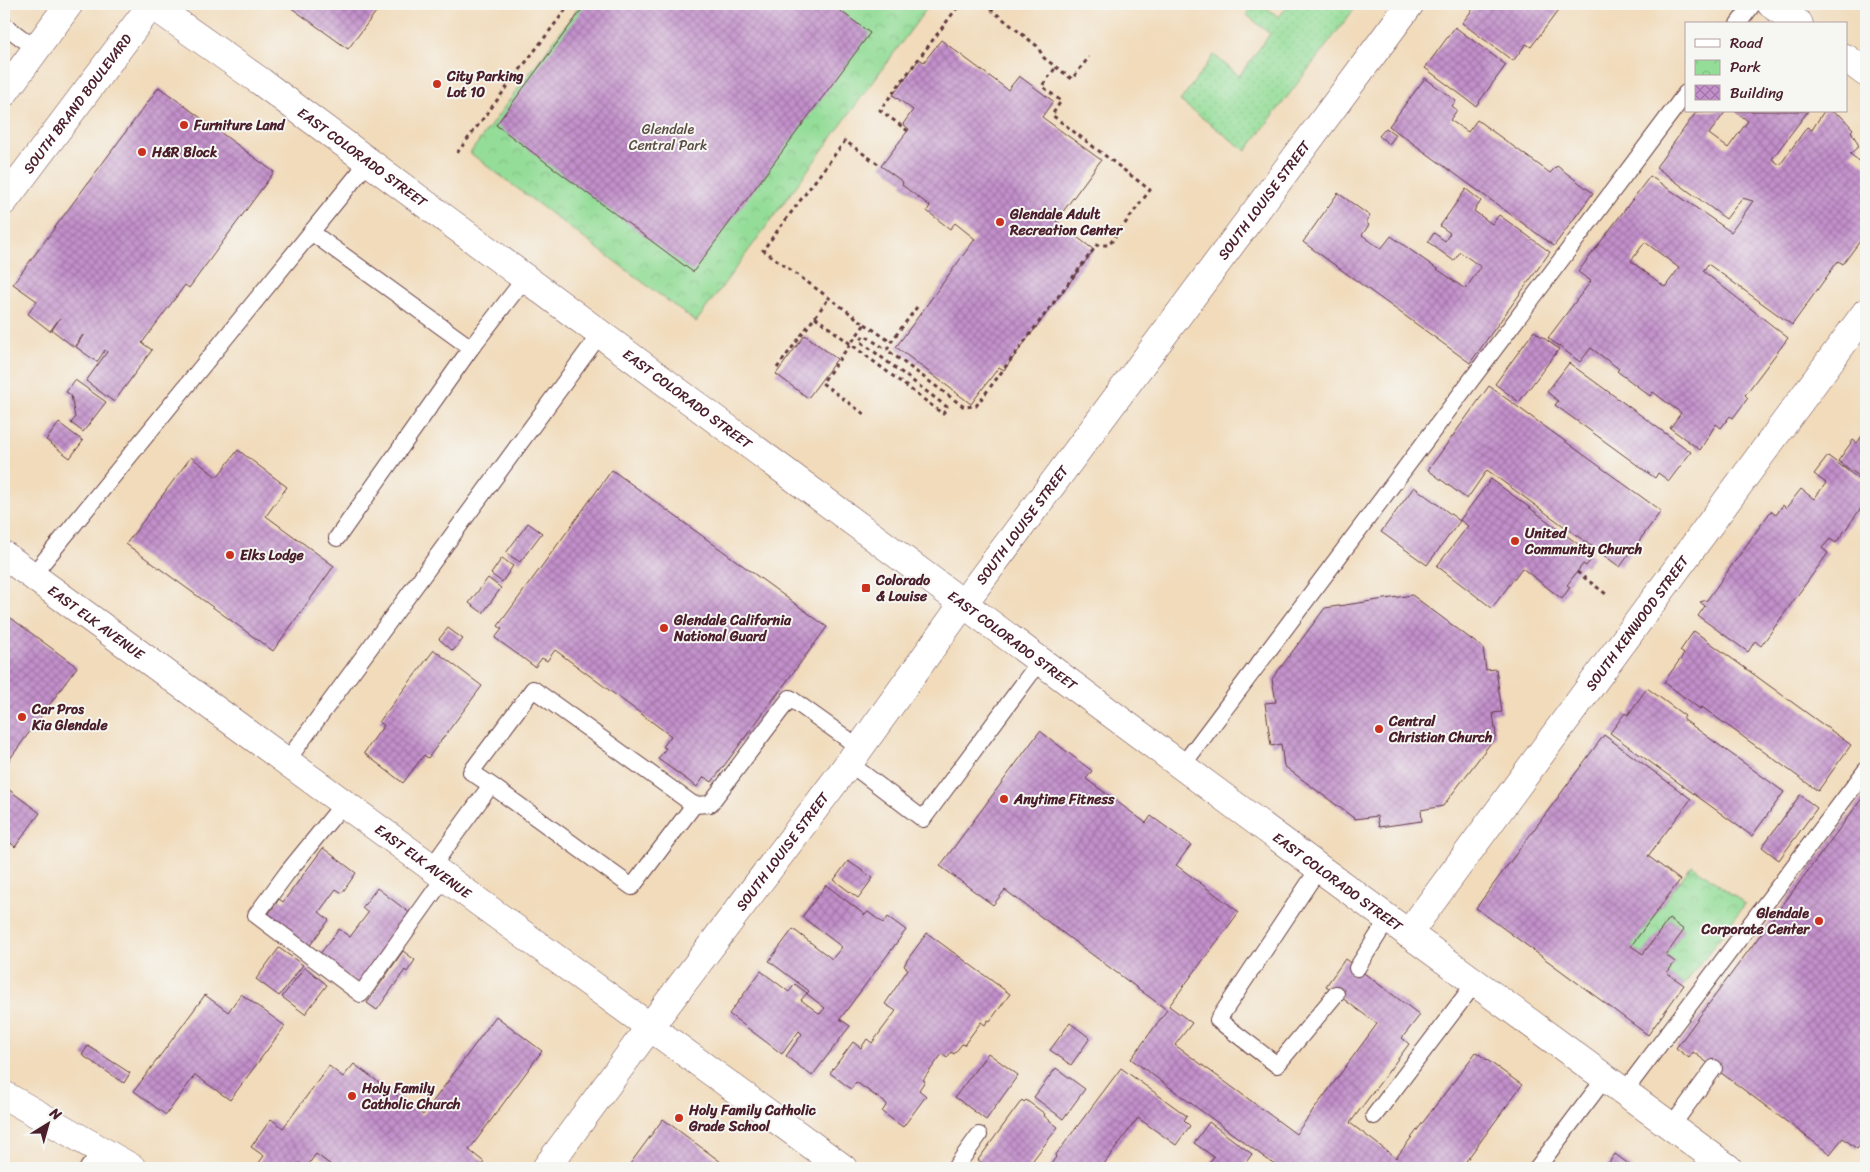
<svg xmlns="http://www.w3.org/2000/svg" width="1870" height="1172" font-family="Sriracha,sans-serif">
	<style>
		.grass { fill: url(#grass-dots); stroke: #6f7e62 }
		.park { fill: url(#park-crowns); stroke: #6f7e62 }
		.building { fill: url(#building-cross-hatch); fill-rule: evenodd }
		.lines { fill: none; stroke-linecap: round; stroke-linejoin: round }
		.service-casing { stroke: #633b41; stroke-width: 18 }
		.minor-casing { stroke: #633b41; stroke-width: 29 }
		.tertiary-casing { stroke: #633b41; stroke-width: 29 }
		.primary-casing { stroke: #633b41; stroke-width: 29 }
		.path { stroke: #633b41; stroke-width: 3; stroke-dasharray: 4 4; stroke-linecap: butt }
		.service { stroke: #fff; stroke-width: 16 }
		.minor { stroke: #fff; stroke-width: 28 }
		.tertiary { stroke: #fff; stroke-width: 28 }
		.primary { stroke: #fff; stroke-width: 28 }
		.poi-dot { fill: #c8321e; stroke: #f6f6f2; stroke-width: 2 }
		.labels { text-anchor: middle; stroke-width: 4; stroke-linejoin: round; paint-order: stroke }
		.poi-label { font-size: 14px; font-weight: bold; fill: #4a1f2b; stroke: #f6f6f2; text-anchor: start }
		.street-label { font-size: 14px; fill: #4a1f2b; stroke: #f6f6f2 }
		.park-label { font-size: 14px; fill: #5c4e46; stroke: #f6f6f2 }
	</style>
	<defs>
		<pattern id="grass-dots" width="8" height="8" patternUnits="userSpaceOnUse" patternTransform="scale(1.25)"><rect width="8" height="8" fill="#94dd98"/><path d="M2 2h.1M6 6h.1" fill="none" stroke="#81bd83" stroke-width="1.8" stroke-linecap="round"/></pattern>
		<pattern id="park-crowns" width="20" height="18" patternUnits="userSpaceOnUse" patternTransform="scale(1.25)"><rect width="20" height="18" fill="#94dd98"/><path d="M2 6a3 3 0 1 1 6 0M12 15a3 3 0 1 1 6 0" fill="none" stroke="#81bd83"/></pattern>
		<pattern id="building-cross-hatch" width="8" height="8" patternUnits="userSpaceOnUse" patternTransform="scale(1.25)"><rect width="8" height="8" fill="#c290cb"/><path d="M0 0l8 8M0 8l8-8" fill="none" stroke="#a075a5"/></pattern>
	</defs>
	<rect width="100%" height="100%" fill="#f6f6f2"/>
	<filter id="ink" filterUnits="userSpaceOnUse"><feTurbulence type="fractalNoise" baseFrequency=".02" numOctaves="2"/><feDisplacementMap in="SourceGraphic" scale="10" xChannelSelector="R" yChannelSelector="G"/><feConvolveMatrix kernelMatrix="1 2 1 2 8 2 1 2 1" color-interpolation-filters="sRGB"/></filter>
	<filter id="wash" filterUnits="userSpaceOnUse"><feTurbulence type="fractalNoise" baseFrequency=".0096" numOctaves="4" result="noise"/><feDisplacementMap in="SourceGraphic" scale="20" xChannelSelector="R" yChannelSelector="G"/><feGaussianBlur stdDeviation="1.12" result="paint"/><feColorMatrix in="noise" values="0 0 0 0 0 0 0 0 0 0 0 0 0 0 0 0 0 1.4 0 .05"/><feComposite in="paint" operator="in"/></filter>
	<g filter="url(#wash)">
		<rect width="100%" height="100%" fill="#f1dbbb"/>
		<polygon class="grass" points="1253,4 1261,4 1279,17 1289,4 1358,4 1246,151 1180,101 1214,55 1239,76 1270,34 1247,15 1251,5"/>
		<g class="park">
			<polygon points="581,4 930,4 696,322 470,153"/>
			<polygon points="1692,865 1745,904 1684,985 1667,973 1675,962 1666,955 1684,930 1670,919 1643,954 1631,946"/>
		</g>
		<g id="blocks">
			<g class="building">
				<polygon points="286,4 382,4 348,49"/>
				<polygon points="586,4 831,4 870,33 693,272 496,125"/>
				<polygon points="1477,4 1563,4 1531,47 1526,44 1513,61 1462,23"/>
				<polygon points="1455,27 1506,65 1476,106 1425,68"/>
				<polygon points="941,40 1008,90 1019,76 1053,101 1042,117 1101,160 1056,221 1094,250 1004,370 999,367 971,404 896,347 975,239 955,223 950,229 927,211 930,206 902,185 903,182 881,166 909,129 903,124 913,110 893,95 919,59 924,62"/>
				<polygon points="1425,78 1456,101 1452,106 1457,110 1450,120 1468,132 1477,120 1550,173 1557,166 1593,193 1554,246 1389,126"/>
				<polygon points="159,87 274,172 189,288 185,285 142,343 152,350 114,402 86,381 107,352 105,350 97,362 76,347 83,335 74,347 52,330 60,318 50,331 28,314 37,301 13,284"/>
				<path d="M1697,111H1726L1709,134L1728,148L1748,121L1735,111H1808L1772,159L1780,165L1807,127L1812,130L1824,111H1830L1841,116L1853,129L1851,131L1859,146L1850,154L1866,166V233L1843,264L1838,261L1792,325L1708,264L1703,271L1788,338L1745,395L1748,398L1733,418L1730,416L1721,428L1716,424L1700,450L1670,428L1681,413L1653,392L1650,396L1617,371L1619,369L1591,348L1580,362L1548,338L1591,281L1578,272L1650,176L1731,232L1753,201L1742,198L1726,219L1656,167ZM1645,242L1679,268L1665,287L1631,261Z"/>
				<polygon points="1386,128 1396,135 1389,144 1379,136"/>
				<polygon points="1466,189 1481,201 1474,211 1492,224 1499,215 1550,252 1470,363 1303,242 1338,193 1370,216 1366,222 1369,225 1362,235 1381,249 1391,236 1465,289 1481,267 1460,252 1454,261 1428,242 1434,233 1445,241 1450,233 1440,226"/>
				<polygon points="1534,331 1559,349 1519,402 1495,384"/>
				<polygon points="805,335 837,359 808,398 776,374"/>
				<polygon points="1569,363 1691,452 1669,481 1658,473 1655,478 1555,405 1558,401 1547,392"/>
				<polygon points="75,380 106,402 83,432 71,423 75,418 71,395 66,392"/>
				<polygon points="1489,386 1661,511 1620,567 1487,470 1467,499 1428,470"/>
				<polygon points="59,423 83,441 70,458 46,440"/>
				<polygon points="1866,430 1866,481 1838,461 1853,440 1857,443"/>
				<polygon points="238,450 287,487 266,516 334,566 273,651 126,544 191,457 217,477"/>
				<polygon points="1828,456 1866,484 1866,501 1836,543 1830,539 1822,548 1828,553 1761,646 1755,641 1748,652 1698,616 1705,606 1700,602 1707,600 1771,511 1776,515 1783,505 1786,508 1801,489 1814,499 1826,483 1814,474"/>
				<polygon points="612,470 827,627 712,782 704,777 697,787 658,759 666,748 663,747 671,736 555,650 547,661 542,658 535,667 495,638 502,629 498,626"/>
				<polygon points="1491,479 1594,556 1586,566 1583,564 1577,572 1567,585 1570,587 1562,599 1522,568 1492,608 1437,566 1468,526 1460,520"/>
				<polygon points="1414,487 1460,521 1427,565 1381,532"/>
				<polygon points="528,523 542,533 520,562 506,553"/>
				<polygon points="502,558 513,566 502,582 491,574"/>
				<polygon points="488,578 501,588 483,613 469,603"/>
				<polygon points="1412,595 1483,648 1486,670 1496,669 1502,712 1493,713 1496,736 1443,806 1421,810 1422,821 1379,827 1377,816 1355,819 1284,766 1281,744 1271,746 1265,703 1276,702 1272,679 1325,608"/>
				<polygon points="4,613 77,667 4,767"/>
				<polygon points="448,628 463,639 453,651 439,639"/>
				<polygon points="1694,631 1851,745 1818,791 1702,707 1700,709 1664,682 1684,654 1680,651"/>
				<polygon points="434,650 482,686 428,758 424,755 403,783 364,753 384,725 379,722"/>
				<polygon points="1647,688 1685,716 1683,719 1784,792 1752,836 1610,733 1625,713 1628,715"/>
				<polygon points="1040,731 1092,771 1086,779 1146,823 1151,816 1191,845 1176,865 1239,912 1169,1006 1192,1023 1175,1045 1296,1134 1377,1024 1326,986 1345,959 1420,1015 1402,1038 1409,1044 1350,1123 1396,1158 1476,1052 1522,1085 1461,1168 1279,1168 1131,1059 1167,1010 1005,890 993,905 940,866"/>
				<polygon points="1604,735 1691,799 1648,856 1680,880 1631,946 1643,954 1669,919 1684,930 1666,955 1675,962 1667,973 1684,985 1648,1035 1476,908"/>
				<polygon points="4,786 40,813 15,847 11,843 4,853"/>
				<polygon points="1866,793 1866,1137 1857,1149 1843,1138 1830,1154 1693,1052 1689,1058 1676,1048"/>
				<polygon points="1800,795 1817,808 1779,860 1762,847"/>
				<polygon points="323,848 356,873 342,893 336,889 319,912 329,920 308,948 267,916 279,899 283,902"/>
				<polygon points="848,861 873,878 858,898 834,880"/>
				<polygon points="826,885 865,915 868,912 883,923 888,917 906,930 840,1019 850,1026 812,1076 786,1056 802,1034 799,1031 782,1054 729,1014 761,971 789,992 795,984 807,993 801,1000 820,1014 825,1008 807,994 809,991 769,961 793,929 832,959 842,947 802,917"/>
				<polygon points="377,888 411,914 362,987 319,955 339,929 350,937 368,913 362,908"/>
				<polygon points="927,933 1010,994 990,1021 988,1020 985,1025 981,1022 964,1045 962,1044 954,1054 951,1052 947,1058 942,1054 923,1080 925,1081 919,1090 926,1096 903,1127 882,1112 887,1104 856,1082 851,1089 830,1073 853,1042 861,1048 867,1039 872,1043 896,1011 885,1004 908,969 904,966 907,960"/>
				<polygon points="279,948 303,965 279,996 256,979"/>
				<polygon points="403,951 415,960 407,972 405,970 377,1010 367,1003"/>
				<polygon points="305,967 327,985 305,1014 282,997"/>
				<polygon points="241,994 285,1026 230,1100 195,1075 166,1115 134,1091 205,995 228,1012"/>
				<polygon points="496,1016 542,1051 469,1150 484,1162 479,1168 335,1168 316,1154 306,1168 299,1163 295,1168 255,1168 264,1156 251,1147 271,1119 283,1128 329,1066 343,1077 354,1064 423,1115"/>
				<polygon points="1070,1023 1090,1038 1071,1065 1050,1050"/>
				<polygon points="88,1046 130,1073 124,1083 82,1055"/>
				<polygon points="988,1053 1018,1075 986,1120 955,1097"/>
				<polygon points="1056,1068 1085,1089 1063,1119 1034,1097"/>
				<polygon points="1121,1068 1187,1116 1184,1120 1190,1126 1176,1145 1138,1118 1101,1168 1048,1168 1056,1157 1055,1156"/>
				<polygon points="1022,1100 1024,1102 1026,1100 1045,1114 1044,1116 1058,1127 1027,1168 989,1168 978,1160"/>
				<polygon points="663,1119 729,1168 627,1168"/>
				<polygon points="1209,1122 1252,1154 1242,1168 1210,1168 1207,1166 1214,1157 1194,1143"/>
				<polygon points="1615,1154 1634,1168 1605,1168"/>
			</g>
		</g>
	</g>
	<g filter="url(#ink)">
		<use href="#blocks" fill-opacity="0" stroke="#633b41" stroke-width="1"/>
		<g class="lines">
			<g class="service-casing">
				<g id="service">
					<polyline points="1738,24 1753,4"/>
					<polyline points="4,25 36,49"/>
					<polyline points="311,232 471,348"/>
					<polyline points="337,538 471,348 525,278"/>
					<polyline points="32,576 369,161"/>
					<polyline points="286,762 600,334"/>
					<polyline points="849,763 923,819 1040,661"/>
					<polyline points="1182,766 1686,93"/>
					<polyline points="343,804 287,873 256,915 361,994 444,878"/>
					<polyline points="694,805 710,804 790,698 860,748"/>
					<polyline points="431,868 491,785 632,887 694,805 533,689 471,772 491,785"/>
					<polyline points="1319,868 1218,1020 1277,1065 1336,994"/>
					<polyline points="1357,968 1388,919"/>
					<polyline points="1624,1092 1866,770"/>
					<polyline points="1374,1116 1475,983"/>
					<polyline points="1671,1127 1714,1068"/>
					<polyline points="88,1168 101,1151"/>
					<polyline points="955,1168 979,1135"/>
					<polyline points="1537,1168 1605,1078"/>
				</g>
			</g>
			<g class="minor-casing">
				<g id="minor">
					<path id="s1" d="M4,555L843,1168"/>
					<path id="s2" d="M1408,934L1866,312"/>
					<polyline points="4,1095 132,1168"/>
				</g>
			</g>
			<g class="tertiary-casing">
				<g id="tertiary">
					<polyline points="1771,4 1799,24"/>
					<polyline points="1846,58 1866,73"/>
					<path id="s3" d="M546,1168L649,1028L849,763L963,604L1410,4"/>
				</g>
			</g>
			<g class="primary-casing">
				<g id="primary">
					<path id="s4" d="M151,4L260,81L1319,868L1728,1168"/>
					<polyline points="4,93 69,4"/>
					<path id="s5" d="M4,201L152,4"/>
				</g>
			</g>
			<g class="path">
				<polyline points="950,4 956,9"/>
				<polyline points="984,4 1037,46 1044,58 1072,79 1089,57"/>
				<polyline points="908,131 880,110 960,4"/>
				<polyline points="457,153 570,4"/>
				<polyline points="917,307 891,342 887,350 964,407 976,406 1097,245 1109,245 1150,190 1052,115 1061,101 1042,86 1056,67"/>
				<polyline points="815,317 943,414 947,407 860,341 864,335 887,350"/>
				<polyline points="865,324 891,342"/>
				<polyline points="777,368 829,298"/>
				<polyline points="864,414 822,383 865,324 763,250 845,141 881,166"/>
				<polyline points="1577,572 1606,594"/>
			</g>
			<use href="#service" class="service"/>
			<use href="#minor" class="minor"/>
			<use href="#tertiary" class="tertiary"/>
			<use href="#primary" class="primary"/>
		</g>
	</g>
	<g class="poi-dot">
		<circle cx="437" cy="84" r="5"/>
		<circle cx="184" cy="125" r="5"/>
		<circle cx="142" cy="152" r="5"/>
		<circle cx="1000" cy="222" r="5"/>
		<circle cx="1515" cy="541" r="5"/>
		<circle cx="230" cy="555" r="5"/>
		<rect x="861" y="583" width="10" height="10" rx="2.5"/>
		<circle cx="664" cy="628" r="5"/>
		<circle cx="22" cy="717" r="5"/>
		<circle cx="1379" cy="729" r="5"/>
		<circle cx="1004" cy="799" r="5"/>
		<circle cx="1819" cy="921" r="5"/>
		<circle cx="352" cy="1096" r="5"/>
		<circle cx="679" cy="1118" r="5"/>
	</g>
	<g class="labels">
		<g class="poi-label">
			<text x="447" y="81">City Parking<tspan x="447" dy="16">Lot 10</tspan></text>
			<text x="194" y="130">Furniture Land</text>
			<text x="152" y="157">H&amp;R Block</text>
			<text x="1010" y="219">Glendale Adult<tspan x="1010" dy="16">Recreation Center</tspan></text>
			<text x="1525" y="538">United<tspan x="1525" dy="16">Community Church</tspan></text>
			<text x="240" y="560">Elks Lodge</text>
			<text x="876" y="585">Colorado<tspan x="876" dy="16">&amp; Louise</tspan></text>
			<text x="674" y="625">Glendale California<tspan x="674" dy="16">National Guard</tspan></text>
			<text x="32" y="714">Car Pros<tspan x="32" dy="16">Kia Glendale</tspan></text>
			<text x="1389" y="726">Central<tspan x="1389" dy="16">Christian Church</tspan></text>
			<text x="1014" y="804">Anytime Fitness</text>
			<text x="1809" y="918" text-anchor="end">Glendale<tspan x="1809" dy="16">Corporate Center</tspan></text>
			<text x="362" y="1093">Holy Family<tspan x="362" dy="16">Catholic Church</tspan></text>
			<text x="689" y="1115">Holy Family Catholic<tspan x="689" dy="16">Grade School</tspan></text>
		</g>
		<g class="street-label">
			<text dy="5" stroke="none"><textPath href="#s5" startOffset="122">SOUTH BRAND BOULEVARD</textPath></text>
			<text dy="5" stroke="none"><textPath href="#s4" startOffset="261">EAST COLORADO STREET</textPath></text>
			<text dy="5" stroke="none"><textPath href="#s3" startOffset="1205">SOUTH LOUISE STREET</textPath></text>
			<text dy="5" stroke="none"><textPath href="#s4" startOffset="666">EAST COLORADO STREET</textPath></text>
			<text dy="5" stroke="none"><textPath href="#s3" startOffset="800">SOUTH LOUISE STREET</textPath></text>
			<text dy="5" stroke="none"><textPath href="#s1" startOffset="114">EAST ELK AVENUE</textPath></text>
			<text dy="5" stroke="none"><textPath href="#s2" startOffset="386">SOUTH KENWOOD STREET</textPath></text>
			<text dy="5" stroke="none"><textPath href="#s4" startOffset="1071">EAST COLORADO STREET</textPath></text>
			<text dy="5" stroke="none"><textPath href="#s3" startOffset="395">SOUTH LOUISE STREET</textPath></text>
			<text dy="5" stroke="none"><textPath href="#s1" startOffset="519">EAST ELK AVENUE</textPath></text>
			<text dy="5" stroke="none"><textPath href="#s4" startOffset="1476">EAST COLORADO STREET</textPath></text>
		</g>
		<g class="park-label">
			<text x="668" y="134">Glendale<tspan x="668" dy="16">Central Park</tspan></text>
		</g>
	</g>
	<rect width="1870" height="1172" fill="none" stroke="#f6f6f2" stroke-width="20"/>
	<rect x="1685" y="22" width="162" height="90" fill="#f6f6f2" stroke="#b1a0a2"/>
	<rect x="1695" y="39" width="25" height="8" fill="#ffffff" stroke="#b1a0a2"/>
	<text x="1730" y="48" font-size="15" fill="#4a1f2b">Road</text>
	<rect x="1695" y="60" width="25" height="15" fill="url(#park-crowns)" stroke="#b1a0a2"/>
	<text x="1730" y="72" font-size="15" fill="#4a1f2b">Park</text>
	<rect x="1695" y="85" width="25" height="15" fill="url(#building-cross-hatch)" stroke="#b1a0a2"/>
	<text x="1730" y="98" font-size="15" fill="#4a1f2b">Building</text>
	<g transform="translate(48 1124) rotate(37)" stroke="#f6f6f2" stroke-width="4" paint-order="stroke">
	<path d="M0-4L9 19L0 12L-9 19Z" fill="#4a1f2b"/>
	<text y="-8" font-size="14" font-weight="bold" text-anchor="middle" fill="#4a1f2b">N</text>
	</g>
</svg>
